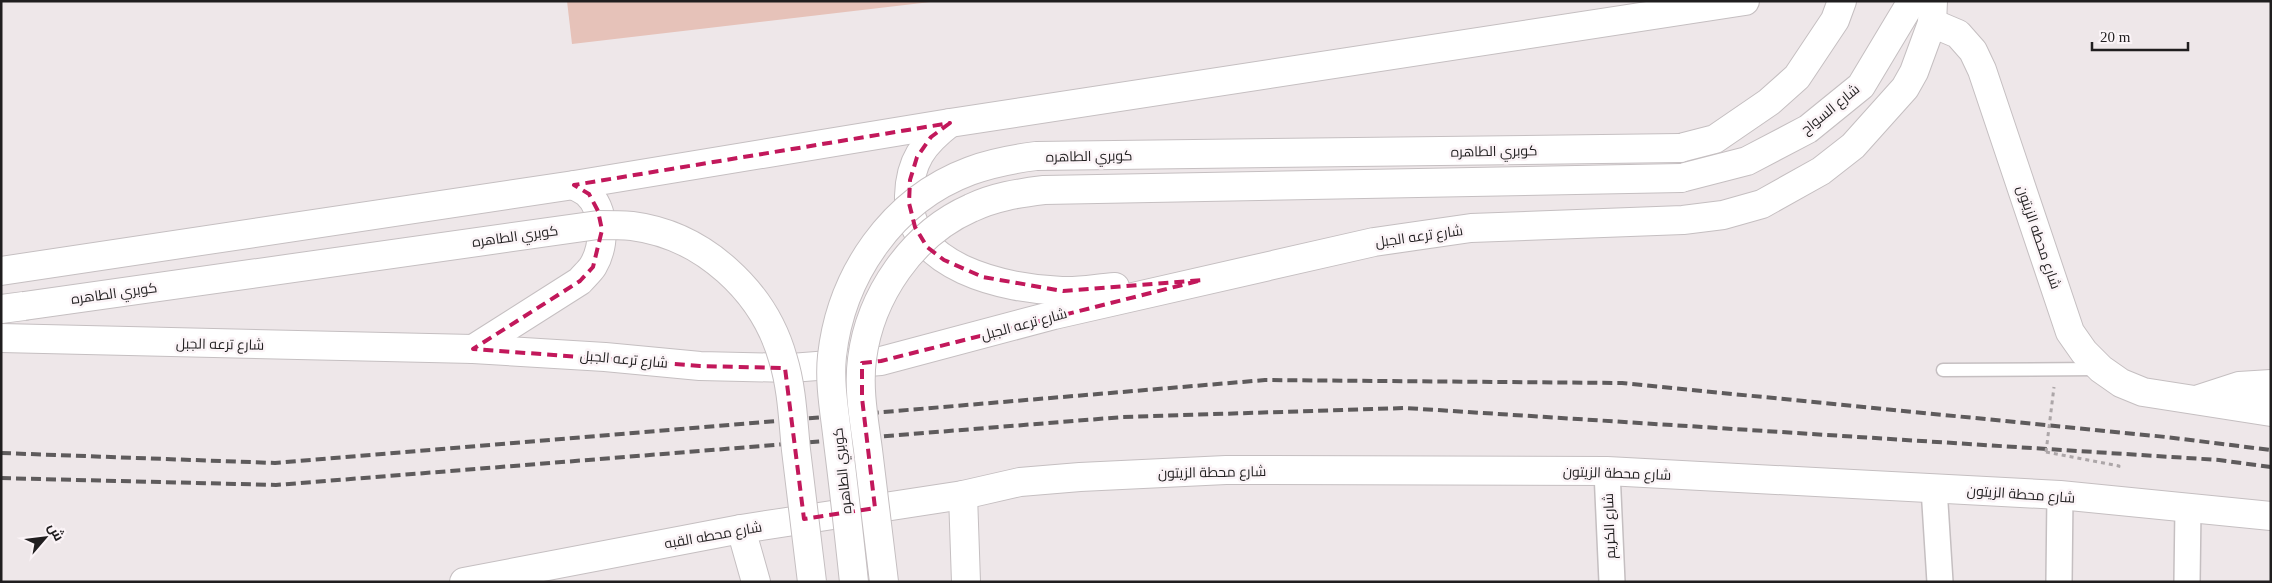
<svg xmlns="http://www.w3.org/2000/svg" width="2272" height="583" font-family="'Times New Roman',Cairo,serif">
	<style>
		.green { fill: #e6c2b9 }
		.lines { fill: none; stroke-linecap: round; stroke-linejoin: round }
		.lane-casing { stroke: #c5bfc1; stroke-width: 15 }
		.street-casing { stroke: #c5bfc1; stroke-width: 28 }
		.secondary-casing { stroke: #c5bfc1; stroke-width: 30 }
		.path { stroke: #aca6a8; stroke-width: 3; stroke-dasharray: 4 4; stroke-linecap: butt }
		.lane { stroke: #fff; stroke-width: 12 }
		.street { stroke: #fff; stroke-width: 25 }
		.secondary { stroke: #fff; stroke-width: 28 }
		.rail { stroke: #5e5b5c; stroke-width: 4; stroke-dasharray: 10 5; stroke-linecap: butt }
		.secondary-bridge-casing { stroke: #c5bfc1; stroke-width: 30; stroke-linecap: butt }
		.path-bridge { stroke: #aca6a8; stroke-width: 3; stroke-dasharray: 4 4; stroke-linecap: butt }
		.secondary-bridge { stroke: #fff; stroke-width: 28 }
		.marked { fill: none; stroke: #c2185b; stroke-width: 4; stroke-dasharray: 10 6; stroke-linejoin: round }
		.labels { text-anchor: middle; stroke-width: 5; stroke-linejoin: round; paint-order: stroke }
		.street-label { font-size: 14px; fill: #201e1f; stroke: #fbf4f7 }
	</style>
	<rect width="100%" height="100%" fill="#eee7e9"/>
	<polygon class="green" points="567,1 939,1 572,44"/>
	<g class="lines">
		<g class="lane-casing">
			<polyline id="lane" points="1943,370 2098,369"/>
		</g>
		<g class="street-casing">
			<g id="street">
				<polyline points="1607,471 1612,582"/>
				<polyline points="1934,488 1940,582"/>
				<polyline points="2059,582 2060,495"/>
				<polyline points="2187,582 2188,508"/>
			</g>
		</g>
		<g class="secondary-casing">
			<g id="secondary">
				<polyline points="1932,23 1958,34 1973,51 1982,70 2070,332 2084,352 2101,369 2121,383 2143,392 2271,412"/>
				<path d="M950,123C923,144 910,161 909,196C907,268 1006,289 1062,291C1080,292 1098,288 1115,287"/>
				<polyline points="1680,148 1715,139 1769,102 1797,77 1835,20 1842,1"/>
				<polyline points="1681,178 1747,161 1808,129 1861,86 1912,1"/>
				<polyline points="1,271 574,185 950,123 1745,1"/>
				<polyline points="1,309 24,306"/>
				<polyline points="1,338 473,349 605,357 700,366 791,368 881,361 1054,315 1374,242 1471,228 1683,220 1723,215 1762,204 1821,171 1853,146 1905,88 1914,72 1932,23 1933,1"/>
				<path d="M473,349L580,281C584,276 590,271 593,266C605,246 606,210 587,193C583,190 578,188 574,185"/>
				<polyline points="2199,399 2239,386 2271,384"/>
				<polyline points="963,495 966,582"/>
				<polyline points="741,529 756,582"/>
				<polyline points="464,582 741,529 963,495 1020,482 1080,477 1226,470 1607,471 2060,495 2271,516"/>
			</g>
		</g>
		<polyline class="path" points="2046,452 2119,466 2118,470"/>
		<use href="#lane" class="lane"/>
		<use href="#street" class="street"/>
		<use href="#secondary" class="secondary"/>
		<g class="rail">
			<polyline points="1,453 275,463 1265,380 1622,383 2166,437 2271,450"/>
			<polyline points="1,478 276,485 1123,417 1405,408 2219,460 2271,467"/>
		</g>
		<g class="secondary-bridge-casing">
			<g id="secondary-bridge">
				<path d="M24,306L598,225C609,225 621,225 632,226C703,235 764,291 783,359C792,388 793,420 796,450C801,494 807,538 812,582"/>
				<path d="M854,582C849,535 844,489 838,442C835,414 829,384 832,356C841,275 892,200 970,171C991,163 1013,159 1036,156L1680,148"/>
				<path d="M884,582C879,538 873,494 868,450C864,420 858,389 862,359C870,296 912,234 971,208C994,197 1019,193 1044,190L1681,178"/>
			</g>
		</g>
		<polyline class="path-bridge" points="2046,452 2054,387"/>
		<use href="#secondary-bridge" class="secondary-bridge"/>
	</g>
	<path class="marked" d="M950,123L931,137L917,157L910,180L909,203L915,227L927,247L944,260L983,277L1063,291L1202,280L881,361L862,363V398L875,508L804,519L785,368L700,366L473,349L580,281L593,267L602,230L598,211L589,194L574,185Z"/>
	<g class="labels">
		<g class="street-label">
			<text transform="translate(1830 109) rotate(-39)" y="5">شارع السواح</text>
			<text transform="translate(1494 151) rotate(-1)" y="5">كوبري الطاهره</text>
			<text transform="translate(1089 156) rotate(-1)" y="5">كوبري الطاهره</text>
			<text transform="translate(515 236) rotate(-8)" y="5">كوبري الطاهره</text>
			<text transform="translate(1419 236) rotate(-8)" y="5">شارع ترعه الجبل</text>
			<text transform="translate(2039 237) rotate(71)" y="5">شارع محطه الزيتون</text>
			<text transform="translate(114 293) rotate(-8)" y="5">كوبري الطاهره</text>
			<text transform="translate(1024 324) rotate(-15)" y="5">شارع ترعه الجبل</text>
			<text transform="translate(220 344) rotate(1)" y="5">شارع ترعه الجبل</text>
			<text transform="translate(624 359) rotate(5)" y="5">شارع ترعه الجبل</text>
			<text transform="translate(842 471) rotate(-96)" y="5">كوبري الطاهره</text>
			<text transform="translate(1212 472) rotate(-1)" y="5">شارع محطة الزيتون</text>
			<text transform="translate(1617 473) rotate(2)" y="5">شارع محطة الزيتون</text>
			<text transform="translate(2021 494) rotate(4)" y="5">شارع محطة الزيتون</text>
			<text transform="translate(1609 526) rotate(-92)" y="5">شارع الكريم</text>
			<text transform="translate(713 535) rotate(-10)" y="5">شارع محطه القبه</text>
		</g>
	</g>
	<rect width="2272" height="583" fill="none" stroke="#201e1f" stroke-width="5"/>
	<g transform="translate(45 538) rotate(62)" stroke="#fbf4f7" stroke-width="4" paint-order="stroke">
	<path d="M0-4L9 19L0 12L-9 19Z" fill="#201e1f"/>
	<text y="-8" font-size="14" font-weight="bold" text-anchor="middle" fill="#201e1f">ش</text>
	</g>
	<path d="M2092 42v8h96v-8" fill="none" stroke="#201e1f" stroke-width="2.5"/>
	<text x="2100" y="42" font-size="15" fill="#201e1f" stroke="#fbf4f7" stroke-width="4" paint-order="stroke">20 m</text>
</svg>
